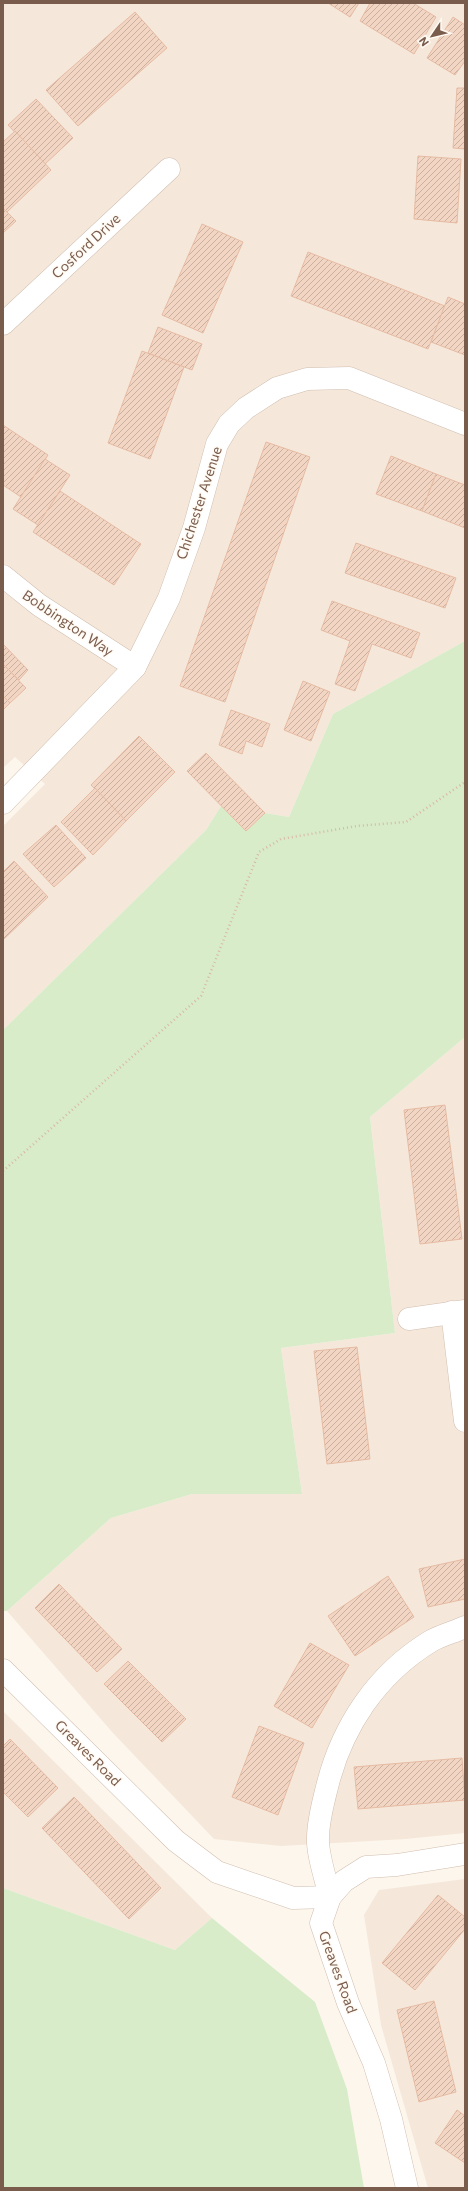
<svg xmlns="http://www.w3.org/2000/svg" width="468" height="2191" font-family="Commissioner,sans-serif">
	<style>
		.residential { fill: #f5e8da }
		.park { fill: #d8ecc9 }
		.building { fill: url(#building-hatch); stroke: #e6bba3 }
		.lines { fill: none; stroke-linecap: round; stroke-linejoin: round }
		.minor-casing { stroke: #d1beb0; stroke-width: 23 }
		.path { stroke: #d9b8a5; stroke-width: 2.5; stroke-dasharray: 1 3; stroke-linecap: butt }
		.minor { stroke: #fff; stroke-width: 22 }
		.labels { text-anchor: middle; stroke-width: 3; stroke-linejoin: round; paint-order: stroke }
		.street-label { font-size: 14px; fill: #7a5c4d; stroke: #fffaf3 }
	</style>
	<defs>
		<pattern id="building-hatch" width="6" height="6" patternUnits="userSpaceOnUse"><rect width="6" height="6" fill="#f3d5c3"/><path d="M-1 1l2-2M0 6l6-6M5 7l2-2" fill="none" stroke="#cab0a1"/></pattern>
	</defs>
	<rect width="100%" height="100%" fill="#fdf6ec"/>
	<g class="residential">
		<polygon points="3,3 465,3 465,641 333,714 289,817 265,813 246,831 221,806 206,830 3,1030 3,826 45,784 15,757 3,768"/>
		<polygon points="465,1037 465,1833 406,1839 281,1846 214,1839 113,1733 7,1611 111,1518 192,1494 302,1494 281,1348 395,1333 370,1117"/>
		<polygon points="3,1711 212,1918 175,1950 3,1888"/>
		<polygon points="465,1879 465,2188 428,2188 381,2025 364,1915 379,1890"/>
	</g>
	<g class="park">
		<polygon points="465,641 465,1037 370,1117 395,1333 281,1348 302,1494 192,1494 111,1518 7,1611 3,1611 3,1030 206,830 221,806 246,831 265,813 289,817 333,714"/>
		<polygon points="3,1888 175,1950 212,1918 315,2002 347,2089 364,2188 3,2188"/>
	</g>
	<g class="building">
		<polygon points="328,3 359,3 350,17"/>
		<polygon points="370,3 413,3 436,17 414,54 360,21"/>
		<polygon points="135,12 167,48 78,126 46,90"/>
		<polygon points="453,17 465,25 465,61 455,75 427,58"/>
		<polygon points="457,88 465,88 465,149 453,148"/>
		<polygon points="36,99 73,138 45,164 8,125"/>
		<polygon points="15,131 51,170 7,212 3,208 3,142"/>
		<polygon points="418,156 461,159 457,223 414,219"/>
		<polygon points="3,208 16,221 3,233"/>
		<polygon points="202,224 243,242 203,333 162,315"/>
		<polygon points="308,252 445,306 428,349 291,296"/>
		<polygon points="448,297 465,304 465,355 431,342"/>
		<polygon points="158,327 202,344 192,370 148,353"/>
		<polygon points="142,351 184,367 150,459 108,443"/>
		<polygon points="3,425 48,455 21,497 3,485"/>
		<polygon points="266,442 310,457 225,702 180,686"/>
		<polygon points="391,456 436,474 422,511 376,494"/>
		<polygon points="45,459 70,475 38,525 13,509"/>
		<polygon points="436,474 465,485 465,528 422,511"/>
		<polygon points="60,491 141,544 114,585 33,532"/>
		<polygon points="356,543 456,578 445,608 345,573"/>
		<polygon points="332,601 420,633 411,658 372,644 355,691 335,684 350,641 321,630"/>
		<polygon points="3,644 28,670 19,680 3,664"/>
		<polygon points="3,664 26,688 10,703 3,696"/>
		<polygon points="303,681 330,692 311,741 284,730"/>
		<polygon points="3,696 10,703 3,710"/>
		<polygon points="231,710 270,724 262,747 246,741 242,754 219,745"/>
		<polygon points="139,736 175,772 126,821 91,785"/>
		<polygon points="206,753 265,813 246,831 187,771"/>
		<polygon points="95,788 126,821 93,855 61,822"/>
		<polygon points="56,825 86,858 54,887 23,854"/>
		<polygon points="14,861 48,897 3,940 3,872"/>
		<polygon points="445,1105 462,1239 420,1244 404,1110"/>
		<polygon points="357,1347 370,1459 327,1464 314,1351"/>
		<polygon points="465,1559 465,1599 428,1607 419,1569"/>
		<polygon points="388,1576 414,1617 355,1656 328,1616"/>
		<polygon points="59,1584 122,1649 97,1672 35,1608"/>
		<polygon points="310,1643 349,1665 312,1728 274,1706"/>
		<polygon points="128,1661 186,1719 162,1742 104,1684"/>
		<polygon points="259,1726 304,1743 278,1815 232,1797"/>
		<polygon points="10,1739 58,1788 28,1817 3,1792 3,1746"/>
		<polygon points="462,1758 465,1800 358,1809 354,1767"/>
		<polygon points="74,1797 161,1888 129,1919 42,1828"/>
		<polygon points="438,1895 465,1917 465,1929 415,1990 382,1963"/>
		<polygon points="434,2001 456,2092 419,2102 397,2010"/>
		<polygon points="457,2110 465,2116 465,2163 435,2143"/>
	</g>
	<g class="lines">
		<g class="minor-casing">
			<g id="minor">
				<polyline points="3,324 169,169"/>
				<polyline points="3,576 39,605 135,667"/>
				<polyline points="3,803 135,667 169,598 194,528 217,444 229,424 246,408 277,388 307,379 349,378 465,424"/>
				<polyline points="452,1312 465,1421"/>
				<polyline points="409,1319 465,1311"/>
				<polyline points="3,1670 176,1841 217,1872 293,1898 330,1897"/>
				<path d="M330,1897C326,1880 317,1853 318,1838C318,1821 323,1803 327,1787C342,1726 377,1674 431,1641C442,1635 454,1632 465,1627"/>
				<polyline points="407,2188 391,2119 374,2063 348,2003 321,1923 330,1897 344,1881 366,1867 397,1865 465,1854"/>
			</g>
		</g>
		<polyline class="path" points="3,1171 201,996 259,852 281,839 357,826 406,822 465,782"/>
		<use href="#minor" class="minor"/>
	</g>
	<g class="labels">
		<g class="street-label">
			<text transform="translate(86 246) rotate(-43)" y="5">Cosford Drive</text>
			<text transform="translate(199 503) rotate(-72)" y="5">Chichester Avenue</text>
			<text transform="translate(68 623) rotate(34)" y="5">Bobbington Way</text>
			<text transform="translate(88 1753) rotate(45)" y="5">Greaves Road</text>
			<text transform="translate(338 1972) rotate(70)" y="5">Greaves Road</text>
		</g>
	</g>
	<rect width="468" height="2191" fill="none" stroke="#7a5c4d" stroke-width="8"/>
	<g transform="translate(432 36) rotate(235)" stroke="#fffaf3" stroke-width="3" paint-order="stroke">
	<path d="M0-3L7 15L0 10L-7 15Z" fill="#7a5c4d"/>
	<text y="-6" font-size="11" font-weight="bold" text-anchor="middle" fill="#7a5c4d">N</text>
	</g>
</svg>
